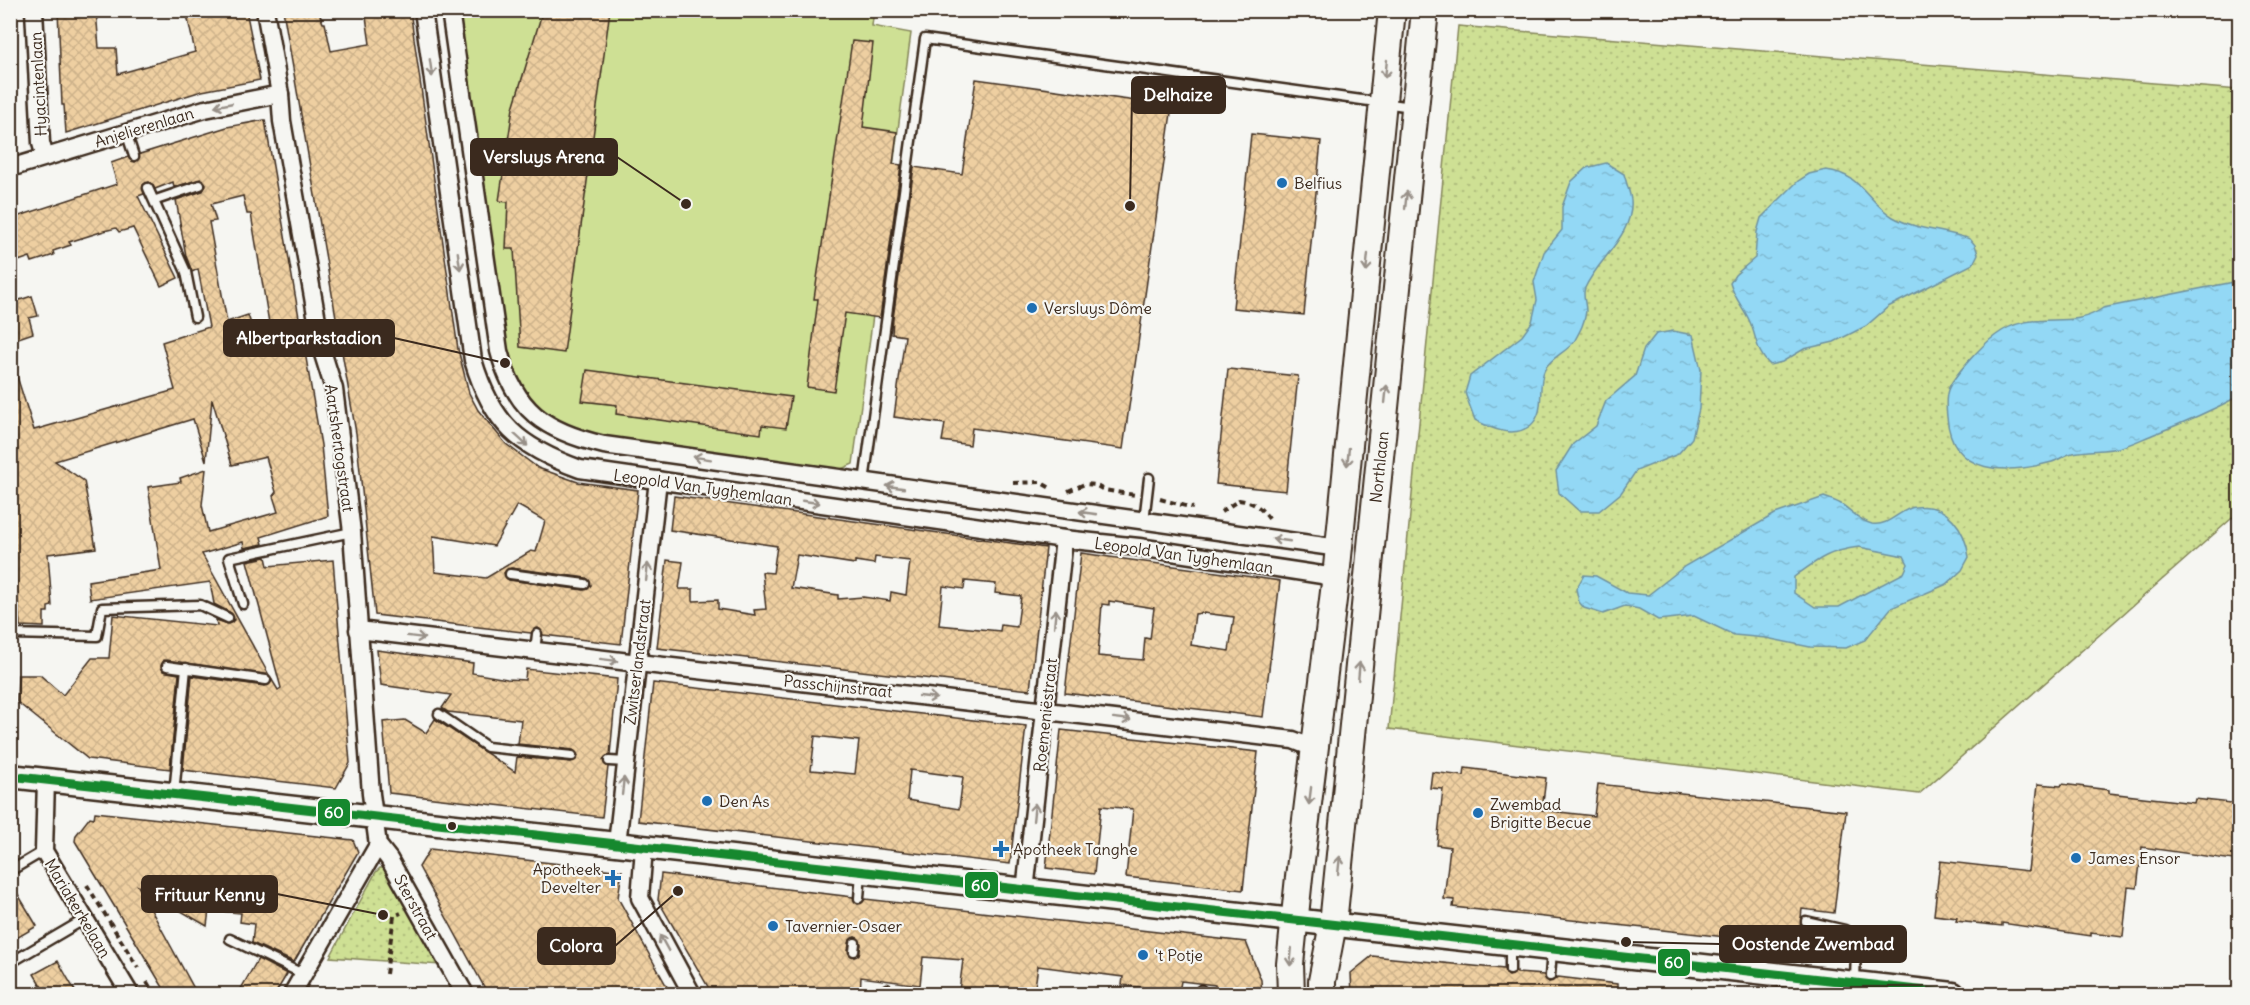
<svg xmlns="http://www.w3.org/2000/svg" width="2250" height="1005" font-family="Delius,sans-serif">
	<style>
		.grass { fill: url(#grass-dots); stroke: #848559; stroke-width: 1.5 }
		.pitch { fill: #cee094; stroke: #848559; stroke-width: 1.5 }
		.water { fill: url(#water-ripples); stroke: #70929f; stroke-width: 1.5; fill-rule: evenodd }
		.building { fill: url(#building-cross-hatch); stroke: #3b2a1e; stroke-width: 1.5; fill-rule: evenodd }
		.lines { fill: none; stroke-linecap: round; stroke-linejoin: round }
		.lane-casing { stroke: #3b2a1e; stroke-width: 13 }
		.street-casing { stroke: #3b2a1e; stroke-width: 21 }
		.secondary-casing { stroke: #3b2a1e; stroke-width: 27 }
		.primary-casing { stroke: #3b2a1e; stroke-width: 30 }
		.path { stroke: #3b2a1e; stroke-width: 4; stroke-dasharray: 6 4.5; stroke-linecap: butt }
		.lane { stroke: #f6f6f2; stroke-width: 8 }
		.street { stroke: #f6f6f2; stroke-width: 16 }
		.secondary { stroke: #f6f6f2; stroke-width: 22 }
		.primary { stroke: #f6f6f2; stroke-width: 26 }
		.bus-1-casing { stroke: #f6f6f2; stroke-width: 14 }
		.bus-1 { stroke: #15882e; stroke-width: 9 }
		.oneway { stroke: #989088 }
		.poi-dot { fill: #1f6fb2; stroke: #f6f6f2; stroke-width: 2 }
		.bus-dot { fill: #3b2a1e; stroke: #f6f6f2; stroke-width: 2 }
		.labels { text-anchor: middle; stroke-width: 4.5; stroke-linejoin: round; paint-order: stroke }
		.street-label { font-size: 16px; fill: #3b2a1e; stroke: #f6f6f2 }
		.poi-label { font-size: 16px; fill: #3b2a1e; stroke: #f6f6f2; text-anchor: start }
		.leader { fill: none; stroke: #3b2a1e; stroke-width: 2 }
		.callout-dot { fill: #3b2a1e; stroke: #f6f6f2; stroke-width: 2 }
		.callout { fill: #3b2a1e; stroke: #3b2a1e; stroke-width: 2 }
		.callout-label { font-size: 18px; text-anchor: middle; font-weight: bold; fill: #fff }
		.line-badge { stroke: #f6f6f2; stroke-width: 2 }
		.badge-label { font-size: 16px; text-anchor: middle; font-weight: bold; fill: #fff }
	</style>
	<defs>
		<pattern id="grass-dots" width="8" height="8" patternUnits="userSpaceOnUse" patternTransform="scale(1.5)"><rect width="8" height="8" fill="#cee094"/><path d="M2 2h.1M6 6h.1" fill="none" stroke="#b2c07f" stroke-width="1.8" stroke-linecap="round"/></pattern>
		<pattern id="water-ripples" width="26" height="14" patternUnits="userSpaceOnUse" patternTransform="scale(1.5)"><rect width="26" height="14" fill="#93d8f5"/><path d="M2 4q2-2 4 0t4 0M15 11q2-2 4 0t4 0" fill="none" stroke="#80bad2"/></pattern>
		<pattern id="building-cross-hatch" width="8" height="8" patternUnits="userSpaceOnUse" patternTransform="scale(1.5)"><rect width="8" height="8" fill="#eecfa1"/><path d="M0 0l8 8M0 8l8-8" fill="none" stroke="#cdb28a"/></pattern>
	</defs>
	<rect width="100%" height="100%" fill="#f6f6f2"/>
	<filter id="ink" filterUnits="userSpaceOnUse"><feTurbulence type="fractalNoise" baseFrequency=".0167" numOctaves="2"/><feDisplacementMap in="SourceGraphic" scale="12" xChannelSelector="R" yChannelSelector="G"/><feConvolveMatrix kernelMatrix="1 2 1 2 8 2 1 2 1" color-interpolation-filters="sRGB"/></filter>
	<g filter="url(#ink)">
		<g class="grass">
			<polygon points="1458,26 2239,90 2239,512 1919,794 1389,729"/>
			<polygon points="380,868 385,868 440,965 330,957 376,872"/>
		</g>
		<polygon class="pitch" points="874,10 872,26 911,33 853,464 834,472 590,438 561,429 520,391 505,353 455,11"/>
		<g class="water">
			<path d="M1606,163L1624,174C1626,182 1630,192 1631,200C1634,235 1598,259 1585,288C1582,295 1586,303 1586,311C1585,322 1580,331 1575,340C1568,352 1552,356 1545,369C1536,386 1547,411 1531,425C1514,439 1492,429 1475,420L1465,393L1470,376L1522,336L1532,322L1537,300L1534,282L1544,252L1562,230V207L1571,182L1586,168Z"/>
			<path d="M1826,170C1862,174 1866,201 1893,217C1916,230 1945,230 1970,239L1975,245L1978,254L1973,264L1888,307L1866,326L1834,342L1804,349L1782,362L1770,365C1756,352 1757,338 1750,322C1744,308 1734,298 1730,283L1735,275L1755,258L1757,232L1761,218L1798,181L1809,174Z"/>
			<path d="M2239,281V396C2211,411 2183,423 2152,435C2142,439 2130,445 2118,448C2104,451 2088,450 2073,453C2066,454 2059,460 2052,462C2008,474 1952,477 1947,417C1946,408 1945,399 1948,390C1953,376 1983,344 1996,335C2033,307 2070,332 2103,308Z"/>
			<polygon points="1673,331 1693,335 1701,370 1699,409 1692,438 1678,454 1636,471 1621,493 1599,511 1579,511 1559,493 1556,471 1573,444 1596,426 1606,401 1635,376 1644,349 1656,334"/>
			<path d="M1824,497C1829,499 1836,501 1841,504C1851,510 1859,521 1872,524C1889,527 1900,509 1915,507C1948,502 1965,529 1969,557L1962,570L1947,584L1891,608L1865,640L1846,648L1810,647L1766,638L1734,635L1694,616L1658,620L1639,609L1625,606L1603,614L1584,608L1579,602L1576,589L1584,575L1596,576L1627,593L1648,595L1685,566L1775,514ZM1859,547L1904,556L1908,564L1904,573L1839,607H1815L1794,593V577C1819,559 1828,551 1859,547Z"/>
		</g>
		<g class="building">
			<polygon points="58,10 96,10 99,48 116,48 118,74 195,52 186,10 246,10 260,80 202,91 66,133 64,105 62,105"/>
			<path d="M283,10H318L323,23H325L331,51L370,44L365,10H410L458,349L469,393L478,410L506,444L538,468L578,482L638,490L621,644L543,635L538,628L531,633L375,615L356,433ZM517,505L545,521L536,552L531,551L486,578L435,572L433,536L494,546ZM511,568L586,578L591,585L584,590L509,580L504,573Z"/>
			<polygon points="543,10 610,10 564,353 520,347 514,249 506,249 508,202 499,201 513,108"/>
			<polygon points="852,41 873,43 863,127 897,132 893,164 901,165 880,318 845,313 834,391 807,387 818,299 814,299"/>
			<polygon points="976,79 1172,106 1123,449 972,428 970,445 942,441 945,424 894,417 905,336 892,334 893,319 914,167 962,174"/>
			<path d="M265,120L321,445L328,516L261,537L263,544L244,548L243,542L202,554L269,675L164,660L161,666L163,671L179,674L170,769L88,759L17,702L18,675H40L63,695L92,658H109L113,615L217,626L216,620L228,624L234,620L231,613L214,604L210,582L90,599L88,581L161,570L148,487L181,482L180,478L206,469L202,505L208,532L278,512L273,496L276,492L266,457L232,465L212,399L206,461L193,419L55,461L84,481L96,548L48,554L52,606L48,607V612H44V627L20,626L15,567L13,568L10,549V367H14L34,430L175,390L162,342L209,327L198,269L192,272L186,256L176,200L203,191L206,184L201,179L174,187L173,182L155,189L149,182L143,185L144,194L138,196L178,278L161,286L133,228L119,232L116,228L104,231L69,242L71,245L53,251L54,255L32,262L30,257L10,264V219L117,184L111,163L128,157L135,162L140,154L227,127ZM243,196L247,214H251L269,323L252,327L248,315L227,322L209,222L216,221L211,204Z"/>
			<polygon points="1251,134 1321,141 1304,315 1233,308"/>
			<polygon points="32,296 38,316 29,318 33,333 10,341 10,303"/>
			<polygon points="1228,369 1298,376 1286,491 1216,484"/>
			<polygon points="587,370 791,397 786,428 762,425 761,434 616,414 617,405 582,401"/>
			<path d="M674,496L1046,548L1030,690L657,648L667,560L683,562L679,589H693V601L718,600V609L755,615L754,610L766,609L762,572L773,573L777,546L670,530ZM797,555L855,564V561L874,564L875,557L910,561L906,595L891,592L890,601L863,597L838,599V595L791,588ZM965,581L996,584L995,593L1021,596L1017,627L1001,625L1000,631L939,625L943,586L964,589Z"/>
			<path d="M1081,553L1280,581L1263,717L1065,693ZM1109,601L1154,608L1150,639L1145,638L1143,660L1098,656L1102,604L1109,605ZM1203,613L1234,617L1229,651L1191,645L1195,614Z"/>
			<polygon points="266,557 268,566 333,560 350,763 336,788 183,770 192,676 265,686 272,680 278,690 281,688 247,561"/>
			<polygon points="377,650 473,663 472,673 507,679 525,680 526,669 617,679 610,755 603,760 608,767 602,817 389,793 383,722 405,720 426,733 435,719 515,772 517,757 571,762 578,756 573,750 518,744 521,720 448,712 442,708 451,695 381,685"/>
			<path d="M653,683L1026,726L1010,864L638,821ZM815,736L859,741L855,774L811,770ZM910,770L963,777L959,809L907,800Z"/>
			<polygon points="1061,730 1258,752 1243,890 1126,877 1133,809 1101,806 1094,874 1046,868"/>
			<polygon points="1465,768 1546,778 1542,810 1594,816 1598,784 1846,811 1834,913 1802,909 1798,945 1453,907 1454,900 1444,899 1450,847 1437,845 1443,789 1430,788 1432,772 1464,776"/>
			<polygon points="2038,784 2061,786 2062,784 2109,790 2109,793 2194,803 2195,799 2240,804 2240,861 2142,847 2137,888 2128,887 2123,937 2091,933 2091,936 2002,923 2002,926 1956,921 1957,918 1934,915 1940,861 2028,871"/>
			<polygon points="95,812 353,840 358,852 294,962 252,943 254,924 240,922 241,913 209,910 207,926 138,886 197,994 167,994 75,841 76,835 90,817 94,818"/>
			<polygon points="430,849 622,871 618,898 671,994 488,994 419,867"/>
			<path d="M661,874L853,897L858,904L865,899L1246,942L1261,980L1262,994H1216L1215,985L1181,981L1179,992L1122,985L1123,977L1038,966L1034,994H974L959,991L963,960L923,957L920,985L861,977L860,994L711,992L658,900ZM855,937L861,944L859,954L854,957L848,950L850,940Z"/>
			<polygon points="10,881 37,926 10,942"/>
			<polygon points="1372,956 1504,969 1509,976 1517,971 1517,973 1544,975 1549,982 1558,977 1617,984 1617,994 1352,994 1351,973"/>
			<polygon points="258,959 287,974 275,994 238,994"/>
			<polygon points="58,961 67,977 77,994 46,994 34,974"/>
		</g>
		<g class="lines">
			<g class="lane-casing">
				<g id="lane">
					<polyline points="126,132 134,156"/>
					<polyline points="148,188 186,272 195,317"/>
					<polyline points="156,200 200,185"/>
					<polyline points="864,482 925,39 1412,107"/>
					<polyline points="1144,521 1149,478"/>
					<polyline points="510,574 585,584"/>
					<polyline points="243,604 229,558 352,532"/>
					<polyline points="10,634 97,636 102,608 200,605 228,618"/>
					<polyline points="535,651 537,634"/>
					<polyline points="167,666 266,680"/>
					<polyline points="439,714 487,747 572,756"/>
					<polyline points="609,761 626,762"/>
					<polyline points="174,794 186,668"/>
					<polyline points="10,871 44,851"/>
					<polyline points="859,898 861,873"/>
					<polyline points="1806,921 1845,930 1856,946 1855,983"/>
					<polyline points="230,939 303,974"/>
					<polyline points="854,951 855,943"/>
					<polyline points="10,963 85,919"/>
					<polyline points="1510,970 1510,946"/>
					<polyline points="1550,976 1552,950"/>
					<polyline points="1201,990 1201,994"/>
					<polyline points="886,994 887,989"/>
				</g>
			</g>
			<g class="street-casing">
				<g id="street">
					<polyline points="34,10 41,143 45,157"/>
					<polyline points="265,10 280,94 282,121 323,354 334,389 352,532 371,794 378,845 389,859 465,994"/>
					<path d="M423,10L473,360C492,424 519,447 580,469L1064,539L1139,547L1322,575L1334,580"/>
					<path d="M450,10L499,351C515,411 545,431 604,445L1339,548"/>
					<polyline points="10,168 205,109 280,94"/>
					<polyline points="358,630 1293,740 1316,749"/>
					<polyline points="46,780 44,851 130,994"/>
					<polyline points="617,844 658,480"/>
					<polyline points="644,848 640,898 692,994"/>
					<polyline points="1025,891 1064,539"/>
					<polyline points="292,994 378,845"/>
				</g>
			</g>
			<g class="secondary-casing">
				<polyline id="secondary" points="10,776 1953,994"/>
			</g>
			<g class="primary-casing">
				<g id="primary">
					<polyline points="1291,994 1290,964 1299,877 1337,567 1392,10"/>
					<polyline points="1322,994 1322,981 1333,924 1425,10"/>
				</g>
			</g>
			<g class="path">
				<polyline points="10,136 17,149"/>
				<polyline points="1013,483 1040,482 1052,489"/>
				<polyline points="1068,491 1085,484 1095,485 1104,490 1135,495"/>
				<polyline points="1160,499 1193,508"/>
				<path d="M1221,512L1239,500C1255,502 1261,508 1270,520"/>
				<polyline points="87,885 138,968"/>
				<polyline points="386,974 394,916 401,913"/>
				<polyline points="147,982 154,994"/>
			</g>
			<use href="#lane" class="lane"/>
			<use href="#street" class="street"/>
			<use href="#secondary" class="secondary"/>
			<use href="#primary" class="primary"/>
			<g class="bus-1-casing">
				<polyline id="bus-1" points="10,776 1953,994"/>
			</g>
			<use href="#bus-1" class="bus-1"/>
		</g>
		<defs><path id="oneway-shaft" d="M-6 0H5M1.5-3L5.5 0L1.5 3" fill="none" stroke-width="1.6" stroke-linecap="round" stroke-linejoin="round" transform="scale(1.5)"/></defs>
		<g class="oneway">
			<use href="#oneway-shaft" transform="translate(431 68) rotate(82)"/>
			<use href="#oneway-shaft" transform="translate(1386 69) rotate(96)"/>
			<use href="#oneway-shaft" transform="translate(223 105) rotate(169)"/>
			<use href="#oneway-shaft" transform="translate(1406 200) rotate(-84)"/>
			<use href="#oneway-shaft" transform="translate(459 261) rotate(82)"/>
			<use href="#oneway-shaft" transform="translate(1367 263) rotate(96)"/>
			<use href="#oneway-shaft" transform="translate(1386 394) rotate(-84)"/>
			<use href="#oneway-shaft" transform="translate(521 440) rotate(42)"/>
			<use href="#oneway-shaft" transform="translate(1348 457) rotate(96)"/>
			<use href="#oneway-shaft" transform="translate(702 458) rotate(-171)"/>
			<use href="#oneway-shaft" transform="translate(895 487) rotate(-172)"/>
			<use href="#oneway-shaft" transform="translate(811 502) rotate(8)"/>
			<use href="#oneway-shaft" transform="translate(1088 513) rotate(-172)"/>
			<use href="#oneway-shaft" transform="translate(1281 540) rotate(-172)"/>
			<use href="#oneway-shaft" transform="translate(647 572) rotate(-84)"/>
			<use href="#oneway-shaft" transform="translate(1055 618) rotate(-84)"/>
			<use href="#oneway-shaft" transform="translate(416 637) rotate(7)"/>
			<use href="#oneway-shaft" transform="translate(609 660) rotate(7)"/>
			<use href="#oneway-shaft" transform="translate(1359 671) rotate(-85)"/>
			<use href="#oneway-shaft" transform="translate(928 697) rotate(6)"/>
			<use href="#oneway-shaft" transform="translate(1122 719) rotate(7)"/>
			<use href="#oneway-shaft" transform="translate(623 786) rotate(-84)"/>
			<use href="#oneway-shaft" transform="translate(1310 796) rotate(97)"/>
			<use href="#oneway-shaft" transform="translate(1034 812) rotate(-84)"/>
			<use href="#oneway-shaft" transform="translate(1339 865) rotate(-84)"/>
			<use href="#oneway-shaft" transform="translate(664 943) rotate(-119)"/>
			<use href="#oneway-shaft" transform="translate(1291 957) rotate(95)"/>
		</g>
	</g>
	<g class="poi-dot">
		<circle cx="1282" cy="183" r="6"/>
		<circle cx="1032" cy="308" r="6"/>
		<circle cx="707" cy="801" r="6"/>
		<circle cx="1478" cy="813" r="6"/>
		<path d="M998 840h6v6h6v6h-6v6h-6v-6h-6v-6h6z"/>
		<circle cx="2076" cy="858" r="6"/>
		<path d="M610 869h6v6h6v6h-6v6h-6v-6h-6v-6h6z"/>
		<circle cx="773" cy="926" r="6"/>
		<circle cx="1143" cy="955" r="6"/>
	</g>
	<circle class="bus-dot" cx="452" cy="826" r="5"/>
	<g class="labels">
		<g class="street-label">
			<text transform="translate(38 84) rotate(-93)" y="6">Hyacintenlaan</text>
			<text transform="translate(144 127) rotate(-17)" y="6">Anjelierenlaan</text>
			<text transform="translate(340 448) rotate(82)" y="6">Aartshertogstraat</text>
			<text transform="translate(1379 467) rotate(-84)" y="6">Northlaan</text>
			<text transform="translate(703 487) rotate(8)" y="6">Leopold Van Tyghemlaan</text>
			<text transform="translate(1184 555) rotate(8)" y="6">Leopold Van Tyghemlaan</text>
			<text transform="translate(637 662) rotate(-83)" y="6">Zwitserlandstraat</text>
			<text transform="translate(838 686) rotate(6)" y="6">Passchijnstraat</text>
			<text transform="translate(1045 715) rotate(-84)" y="6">Roemeniëstraat</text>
			<text transform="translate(416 907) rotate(61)" y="6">Sterstraat</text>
			<text transform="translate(78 908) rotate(59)" y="6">Mariakerkelaan</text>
		</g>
		<g class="poi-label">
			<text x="1294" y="189">Belfius</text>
			<text x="1044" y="314">Versluys Dôme</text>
			<text x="719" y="807">Den As</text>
			<text x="1490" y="810">Zwembad<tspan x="1490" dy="18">Brigitte Becue</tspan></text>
			<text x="1013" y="855">Apotheek Tanghe</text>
			<text x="2088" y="864">James Ensor</text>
			<text x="601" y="875" text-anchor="end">Apotheek<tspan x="601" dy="18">Develter</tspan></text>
			<text x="785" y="932">Tavernier-Osaer</text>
			<text x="1155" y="961">'t Potje</text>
		</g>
	</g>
	<path class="leader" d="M1130 206L1132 95M686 204L617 157M505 363L394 338M383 915L277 894M1626 942L1720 944M678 891L615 946"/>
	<g class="callout-dot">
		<circle cx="1130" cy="206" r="6"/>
		<circle cx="686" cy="204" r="6"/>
		<circle cx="505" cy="363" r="6"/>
		<circle cx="383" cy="915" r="6"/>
		<circle cx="1626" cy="942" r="6"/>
		<circle cx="678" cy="891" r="6"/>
	</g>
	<g class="callout">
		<rect x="1132" y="77" width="93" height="36" rx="6"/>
		<rect x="471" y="139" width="146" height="36" rx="6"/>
		<rect x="224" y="320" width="170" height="36" rx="6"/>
		<rect x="142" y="876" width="135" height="36" rx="6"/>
		<rect x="1720" y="926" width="186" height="36" rx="6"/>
		<rect x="538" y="928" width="77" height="36" rx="6"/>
	</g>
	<g class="callout-label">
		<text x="1178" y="101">Delhaize</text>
		<text x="544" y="163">Versluys Arena</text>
		<text x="309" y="344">Albertparkstadion</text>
		<text x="210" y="901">Frituur Kenny</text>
		<text x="1813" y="950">Oostende Zwembad</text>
		<text x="576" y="952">Colora</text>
	</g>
	<g class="line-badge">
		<rect x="317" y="798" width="34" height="29" rx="6" fill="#15882e"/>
		<rect x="964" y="871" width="35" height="28" rx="6" fill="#15882e"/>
		<rect x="1657" y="948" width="34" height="29" rx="6" fill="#15882e"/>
	</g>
	<g class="badge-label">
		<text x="334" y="818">60</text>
		<text x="981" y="891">60</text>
		<text x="1674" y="968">60</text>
	</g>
	<rect width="2250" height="1005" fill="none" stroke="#f6f6f2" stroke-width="36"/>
	<rect x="18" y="18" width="2214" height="969" fill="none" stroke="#3b2a1e" stroke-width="2" filter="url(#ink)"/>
</svg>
